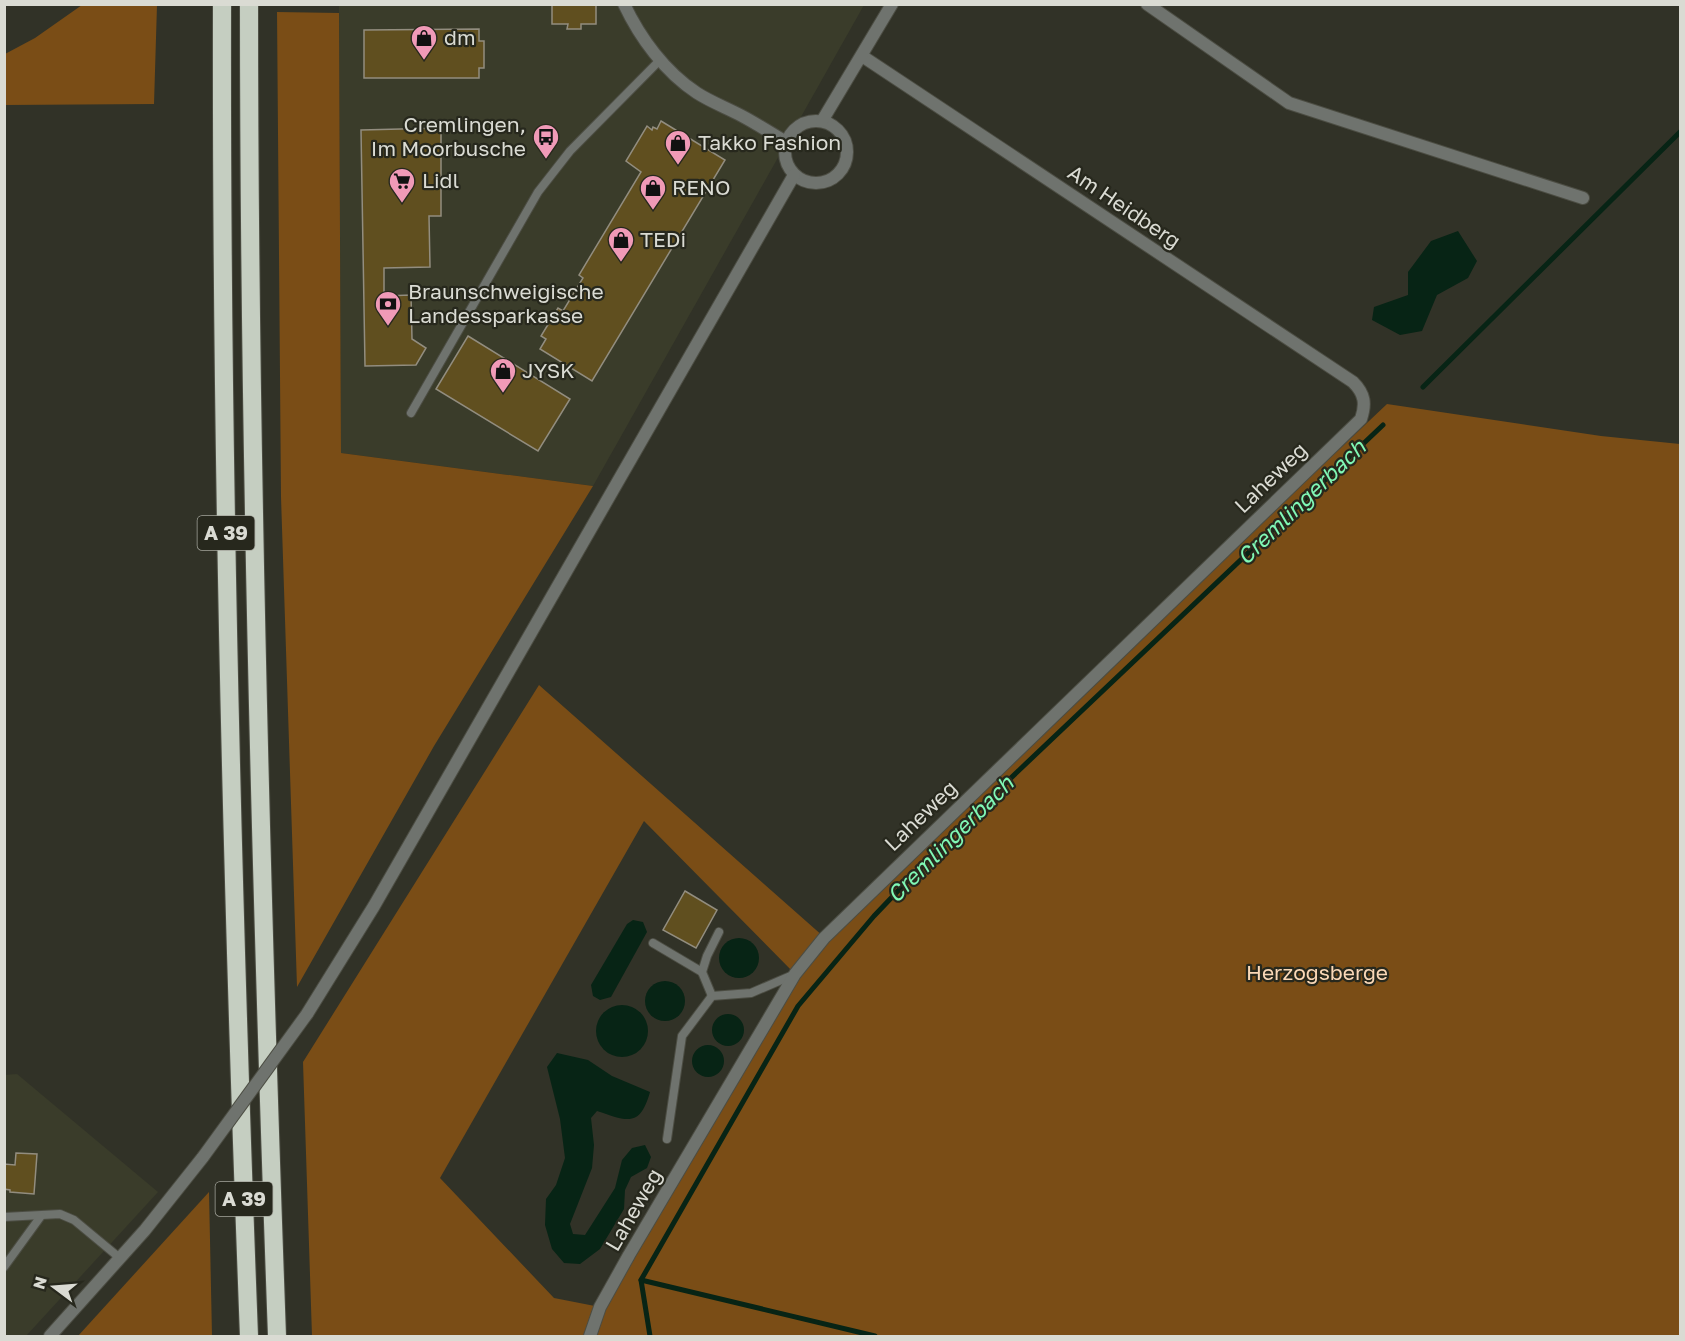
<svg xmlns="http://www.w3.org/2000/svg" width="1685" height="1341" font-family="'Golos Text',sans-serif">
	<style>
		.built { fill: #3a3c2a }
		.green { fill: #7a4d16; fill-rule: evenodd }
		.water { fill: #072415 }
		.lines { fill: none; stroke-linecap: round; stroke-linejoin: round }
		.stream { stroke: #072415; stroke-width: 5 }
		.building { fill: #604f1f; stroke: #928d7f; stroke-width: 1.5 }
		.service-casing { stroke: #4c4d43; stroke-width: 10 }
		.minor-casing { stroke: #4c4d43; stroke-width: 14 }
		.tertiary-casing { stroke: #4c4d43; stroke-width: 14 }
		.motorway-casing { stroke: #4c4d43; stroke-width: 20 }
		.service { stroke: #6f736e; stroke-width: 8 }
		.minor { stroke: #6f736e; stroke-width: 12 }
		.tertiary { stroke: #6f736e; stroke-width: 12 }
		.motorway { stroke: #c5cec1; stroke-width: 18 }
		.tertiary-bridge-casing { stroke: #4c4d43; stroke-width: 14; stroke-linecap: butt }
		.tertiary-bridge { stroke: #6f736e; stroke-width: 12 }
		.labels { text-anchor: middle; stroke-width: 4.5; stroke-linejoin: round; paint-order: stroke }
		.shield { fill: #27281d; stroke: #a4a59c; stroke-width: 1.5 }
		.shield-label { font-size: 20px; font-weight: bold; fill: #dadbd3 }
		.poi-label { font-size: 21px; fill: #dadbd3; stroke: #27281d; text-anchor: start }
		.street-label { font-size: 21px; fill: #dadbd3; stroke: #27281d }
		.park-label { font-size: 21px; fill: #fad8b7; stroke: #27281d }
		.water-label { font-size: 22px; font-style: italic; fill: #80f8b5; stroke: #27281d }
	</style>
	<rect width="100%" height="100%" fill="#313227"/>
	<g class="built">
		<polygon points="339,5 864,5 593,486 341,453"/>
		<polygon points="17,1074 158,1192 26,1336 5,1336 4,1075"/>
	</g>
	<g class="green">
		<polygon points="82,5 157,5 154,104 5,105 5,54 35,38"/>
		<polygon points="277,12 339,13 341,453 593,486 434,746 297,987 281,497"/>
		<path d="M1387,404L1601,436L1680,444V1336H312L303,1062L539,685L824,937ZM644,821L795,974L600,1307L554,1298L440,1178Z"/>
		<polygon points="209,1192 212,1336 78,1336"/>
	</g>
	<g class="water">
		<polygon points="1458,231 1477,261 1468,278 1437,295 1422,331 1400,335 1372,320 1374,307 1408,295 1408,272 1431,241"/>
		<polygon points="633,920 643,922 647,932 611,997 600,1000 593,996 591,985 627,924"/>
		<circle cx="739" cy="958" r="20"/>
		<circle cx="665" cy="1001" r="20"/>
		<circle cx="622" cy="1031" r="26"/>
		<circle cx="728" cy="1030" r="16"/>
		<circle cx="708" cy="1061" r="16"/>
		<path d="M557,1053L588,1060L612,1076L650,1092C640,1128 627,1121 597,1111L591,1118L594,1145L592,1168L570,1224L573,1234L585,1235L615,1188L622,1160L632,1148L645,1145L651,1157L647,1168L631,1177L625,1190L624,1209L600,1249L580,1264L564,1263L552,1249L545,1225L546,1199L556,1185L565,1158L560,1119L547,1067Z"/>
	</g>
	<g class="lines">
		<g class="stream">
			<polyline points="1423,387 1680,132"/>
			<polyline points="641,1280 875,1336"/>
			<polyline points="650,1336 641,1280 798,1006 874,916 956,830 1383,425"/>
		</g>
	</g>
	<g class="building">
		<polygon points="552,4 596,4 596,24 581,24 581,29 567,29 568,24 552,24"/>
		<polygon points="479,29 479,41 484,41 484,68 479,68 479,78 364,78 364,30"/>
		<polygon points="661,121 725,160 592,381 540,349 546,339 541,336 558,308 563,311 583,278 579,275 641,172 626,161 647,126 652,130 653,127 657,129"/>
		<polygon points="441,128 441,216 429,216 430,267 384,268 384,296 411,295 412,339 426,348 416,365 365,366 361,130"/>
		<polygon points="468,336 570,399 538,451 436,389"/>
		<polygon points="685,891 717,910 696,948 663,930"/>
		<polygon points="16,1153 37,1154 34,1194 10,1192 10,1190 4,1189 4,1164 15,1165"/>
	</g>
	<g class="lines">
		<g class="service-casing">
			<g id="service">
				<polyline points="411,413 538,192 570,151 660,60"/>
				<polyline points="653,943 702,972"/>
				<polyline points="712,996 702,972 707,956 719,932"/>
				<polyline points="667,1139 682,1036 712,996 751,993 793,975"/>
				<polyline points="4,1217 60,1214 74,1220 121,1259"/>
				<polyline points="4,1267 41,1216"/>
			</g>
		</g>
		<g class="minor-casing">
			<g id="minor">
				<polyline points="1147,4 1289,103 1583,198"/>
				<path d="M590,1336L600,1307L629,1255L795,974L824,938L1361,419C1366,404 1365,394 1353,382L862,56"/>
			</g>
		</g>
		<g class="tertiary-casing">
			<g id="tertiary">
				<path d="M624,4C640,38 665,72 697,93C711,102 727,108 742,116C757,124 771,133 786,142"/>
				<circle cx="816" cy="152" r="31"/>
				<polyline points="822,121 892,4"/>
				<polyline points="307,1014 374,906 794,175"/>
				<polyline points="50,1336 145,1230 203,1157"/>
			</g>
		</g>
		<g class="motorway-casing">
			<g id="motorway">
				<path d="M222,4C221,449 232,893 249,1336"/>
				<path d="M249,4C249,449 261,893 277,1336"/>
			</g>
		</g>
		<use href="#service" class="service"/>
		<use href="#minor" class="minor"/>
		<use href="#tertiary" class="tertiary"/>
		<use href="#motorway" class="motorway"/>
		<g class="tertiary-bridge-casing">
			<polyline id="tertiary-bridge" points="203,1157 307,1014"/>
		</g>
		<use href="#tertiary-bridge" class="tertiary-bridge"/>
	</g>
	<defs>
		<g id="shop-pin" transform="scale(1.35)"><path d="M0 17L-7.5 6A9.5 9.5 0 1 1 7.5 6Z" fill="#f09ab7" stroke="#27281d"/><path d="M-5-2.5h2.3a2.7 3.5 0 0 1 5.4 0H5L5.5 6h-11ZM-1.5-2.5h3a1.5 2.3 0 0 0-3 0Z" fill="#111"/></g>
		<g id="bus-pin" transform="scale(1.35)"><path d="M0 17L-7.5 6A9.5 9.5 0 1 1 7.5 6Z" fill="#f09ab7" stroke="#27281d"/><path d="M-5-6H5V4H4V6H2V4H-2V6H-4V4H-5ZM-3.5-4V0h7V-4ZM-3.5 1.2v1.5H-2V1.2ZM2 1.2v1.5H3.5V1.2Z" fill="#111"/></g>
		<g id="supermarket-pin" transform="scale(1.35)"><path d="M0 17L-7.5 6A9.5 9.5 0 1 1 7.5 6Z" fill="#f09ab7" stroke="#27281d"/><path d="M-6-5.5h2.5l.6 2H6L4.5 2H-2.5L-4.4-4H-6ZM-1.5 3.2a1.3 1.3 0 1 0 .1 0ZM3 3.2a1.3 1.3 0 1 0 .1 0Z" fill="#111"/></g>
		<g id="bank-pin" transform="scale(1.35)"><path d="M0 17L-7.5 6A9.5 9.5 0 1 1 7.5 6Z" fill="#f09ab7" stroke="#27281d"/><path d="M-6-4H6V4H-6ZM0-2.3a2.3 2.3 0 1 0 0 4.6a2.3 2.3 0 1 0 0-4.6Z" fill="#111"/></g>
	</defs>
	<g fill-rule="evenodd">
		<use href="#shop-pin" x="424" y="38"/>
		<use href="#bus-pin" x="546" y="137"/>
		<use href="#shop-pin" x="678" y="143"/>
		<use href="#supermarket-pin" x="402" y="181"/>
		<use href="#shop-pin" x="653" y="188"/>
		<use href="#shop-pin" x="621" y="240"/>
		<use href="#bank-pin" x="388" y="304"/>
		<use href="#shop-pin" x="503" y="371"/>
	</g>
	<g class="labels">
		<g class="shield">
			<rect x="197.5" y="516" width="57" height="34" rx="4.5"/>
			<rect x="215.5" y="1182" width="57" height="34" rx="4.5"/>
		</g>
		<g class="shield-label">
			<text x="226" y="540">A 39</text>
			<text x="244" y="1206">A 39</text>
		</g>
		<g class="poi-label">
			<text x="444" y="45">dm</text>
			<text x="526" y="132" text-anchor="end">Cremlingen,<tspan x="526" dy="24">Im Moorbusche</tspan></text>
			<text x="698" y="150">Takko Fashion</text>
			<text x="422" y="188">Lidl</text>
			<text x="672" y="195">RENO</text>
			<text x="640" y="247">TEDi</text>
			<text x="408" y="299">Braunschweigische<tspan x="408" dy="24">Landessparkasse</tspan></text>
			<text x="522" y="378">JYSK</text>
		</g>
		<g class="street-label">
			<text transform="translate(1124 207) rotate(34)" y="7">Am Heidberg</text>
			<text transform="translate(1271 478) rotate(-44)" y="7">Laheweg</text>
			<text transform="translate(921 816) rotate(-44)" y="7">Laheweg</text>
			<text transform="translate(634 1210) rotate(-60)" y="7">Laheweg</text>
		</g>
		<g class="park-label">
			<text x="1317" y="980">Herzogsberge</text>
		</g>
		<g class="water-label">
			<text transform="translate(1301 502) rotate(-44)" y="8">Cremlingerbach</text>
			<text transform="translate(950 839) rotate(-45)" y="8">Cremlingerbach</text>
		</g>
	</g>
	<rect width="1685" height="1341" fill="none" stroke="#dadbd3" stroke-width="12"/>
	<g transform="translate(54 1287) rotate(286)" stroke="#27281d" stroke-width="4.5" paint-order="stroke">
	<path d="M0-4.5L10 22L0 15L-10 22Z" fill="#dadbd3"/>
	<text y="-9" font-size="16" font-weight="bold" text-anchor="middle" fill="#dadbd3">N</text>
	</g>
</svg>
